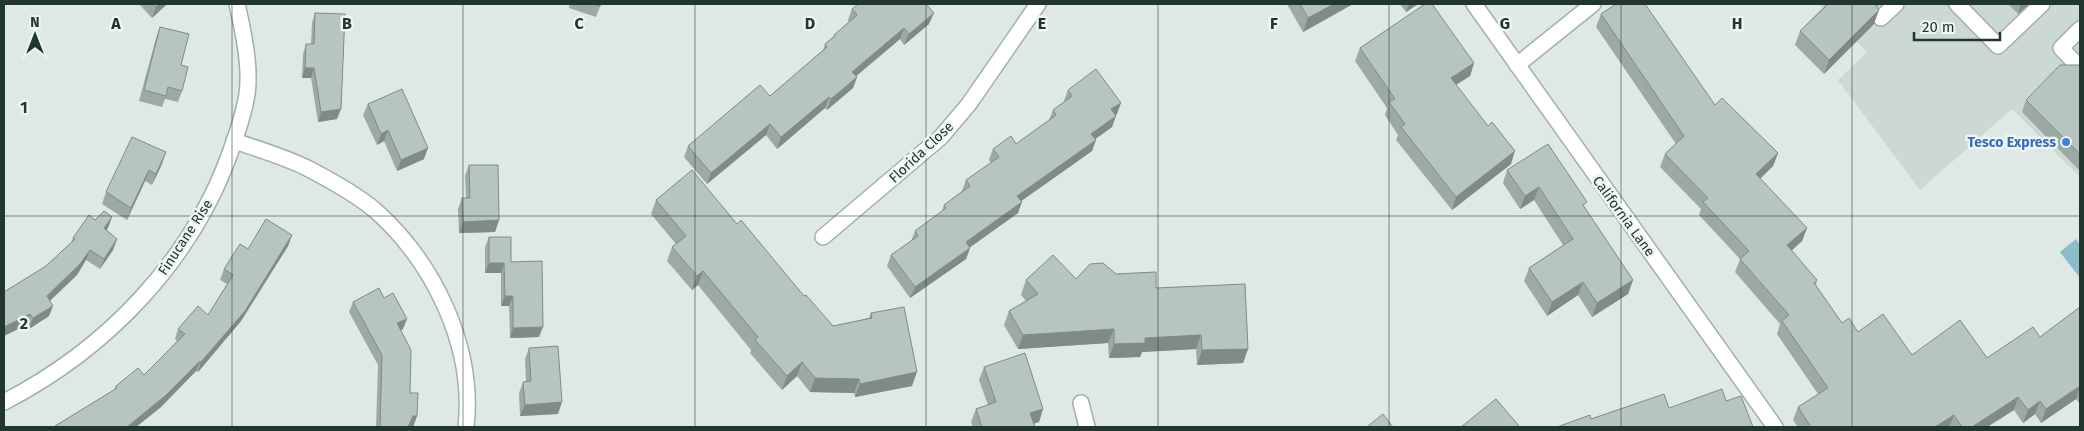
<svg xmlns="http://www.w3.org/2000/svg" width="2084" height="431" font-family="'Fira Sans',sans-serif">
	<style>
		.built { fill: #ccd8d3 }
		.water { fill: #8abdc9 }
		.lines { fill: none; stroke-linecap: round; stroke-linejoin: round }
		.minor-casing { stroke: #a2afab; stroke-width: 18 }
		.minor { stroke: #fff; stroke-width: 15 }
		.wall { fill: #9da9a5 }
		.shaded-wall { fill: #808a86 }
		.building { fill: #b7c5c0; stroke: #808a86 }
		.grid { fill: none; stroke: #213631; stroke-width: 1; stroke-opacity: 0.55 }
		.shop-dot { fill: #3f7fe0; stroke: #eef5f2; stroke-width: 2 }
		.labels { text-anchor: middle; stroke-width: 5; stroke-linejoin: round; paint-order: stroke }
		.shop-label { font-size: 14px; font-weight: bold; fill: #366cbe; stroke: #eef5f2; text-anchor: end }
		.street-label { font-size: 14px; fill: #213631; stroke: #eef5f2 }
		.grid-label { font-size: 16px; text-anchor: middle; font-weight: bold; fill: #213631; stroke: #eef5f2; stroke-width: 5; stroke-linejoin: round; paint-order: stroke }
	</style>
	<rect width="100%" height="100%" fill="#dee8e4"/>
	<polygon class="built" points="1819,4 2080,4 2080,177 2012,109 1920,190 1838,80 1867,52"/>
	<polygon class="water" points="2076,239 2080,245 2080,278 2060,252"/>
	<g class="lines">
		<g class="minor-casing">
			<g id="minor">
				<polyline points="1474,4 1775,427"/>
				<polyline points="1957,4 1998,46 2042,4"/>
				<polyline points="1881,18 1896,4"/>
				<polyline points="2080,29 2061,48 2080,68"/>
				<polyline points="1517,65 1593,4"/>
				<path d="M234,141C258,149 286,157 309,169C332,181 356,194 376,211C434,263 475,347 466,427"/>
				<polyline points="823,237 941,137 969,104 1038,4"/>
				<path d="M4,402C105,350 189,264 229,156C236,136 244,115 247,94C251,67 243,30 237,4"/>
				<polyline points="1081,403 1087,427"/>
			</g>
		</g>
		<use href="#minor" class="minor"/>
	</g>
	<g class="wall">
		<polygon points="139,4 167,4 152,18"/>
		<polygon points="570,4 601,4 596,17 569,8"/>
		<polygon points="1287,4 1353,4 1303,32"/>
		<polygon points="1400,4 1418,4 1406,12"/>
		<polygon points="1827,4 1880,4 1877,7 1874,24 1824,74 1795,45 1800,31"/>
		<polygon points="2008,4 2029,4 2018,14"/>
		<polygon points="852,9 929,24 904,45 900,39 856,76 857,77 853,88 827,110 825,108 777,149 766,135 707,184 684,157 688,146 770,96 823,50 825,44 833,37 834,35 849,22 848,20"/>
		<polygon points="315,13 337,119 318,122 311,78 302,78 303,54 306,44 311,44 312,23"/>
		<polygon points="1601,14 1715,105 1778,153 1773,166 1760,179 1807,228 1802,241 1791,251 1817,280 1816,285 1842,323 1858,332 1912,355 1987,358 2040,337 2080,307 2080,404 2076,399 2041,423 2035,414 2023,423 2014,410 1987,427 1798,427 1793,420 1798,407 1818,394 1777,334 1780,324 1735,272 1740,259 1699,215 1701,209 1660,167 1665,154 1676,144 1596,27"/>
		<polygon points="160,27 181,65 182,91 178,102 165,99 162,107 139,101 156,38"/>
		<polygon points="1360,48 1474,63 1470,76 1456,85 1511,164 1452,210 1396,140 1398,135 1385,115 1387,108 1355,61"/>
		<polygon points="2080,65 2080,171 2022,112 2026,100"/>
		<polygon points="1068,90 1117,114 1115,115 1112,127 1095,139 1092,151 1021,201 1018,213 970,247 966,259 910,298 887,266 891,255 911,241 915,231 942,211 944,205 962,191 966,180 991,163 989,160 993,149 1016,144 1049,120 1053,110 1064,102 1064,101"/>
		<polygon points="368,104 424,159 397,171 384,141 377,145 363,115"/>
		<polygon points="162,164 152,185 145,181 127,220 102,204 106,192"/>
		<polygon points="469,165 499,220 495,232 459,233 458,209 462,198 466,198 465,176"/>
		<polygon points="1507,170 1585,208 1633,280 1628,294 1592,317 1578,295 1547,316 1524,281 1529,268 1563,245 1534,200 1520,209 1503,183"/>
		<polygon points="656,200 737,224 804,296 833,326 869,318 871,313 912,386 855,397 854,393 810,392 797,376 782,390 750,353 751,350 698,285 692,290 667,261 672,247 676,244 651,214"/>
		<polygon points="112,217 106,230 117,239 113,250 100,269 86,260 77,275 50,301 49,316 29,329 26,325 4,336 4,292 46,266 71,243 73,238 95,220"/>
		<polygon points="292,235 288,246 241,321 198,372 196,371 161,407 136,427 55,427 55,426 114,390 116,386 144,375 177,341 175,339 178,329 208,315 227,284 220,280 224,269 248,249"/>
		<polygon points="489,237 511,262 539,337 510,338 509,306 501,306 501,273 485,273 485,247"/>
		<polygon points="1116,274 1156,288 1248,349 1243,363 1197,365 1196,349 1142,352 1140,357 1109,358 1108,343 1018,349 1004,325 1009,311 1026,301 1021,295 1026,280 1076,279"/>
		<polygon points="384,298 403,329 401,330 410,393 417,416 413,427 376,427 378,365 349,312 353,302"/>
		<polygon points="529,348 558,414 520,416 519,393 523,382 526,382 525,359"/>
		<polygon points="984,367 1043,409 1039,422 1033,424 1035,427 973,427 971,422 976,409 988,405 979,380"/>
	</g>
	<g class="shaded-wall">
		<polygon points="160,4 167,4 152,18 156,7"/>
		<polygon points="1334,4 1353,4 1303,32 1308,18"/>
		<polygon points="1409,4 1418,4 1406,12"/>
		<polygon points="2021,4 2029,4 2018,14"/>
		<polygon points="1879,10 1874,24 1824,74 1829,60"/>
		<polygon points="934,13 929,24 904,45 909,34"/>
		<polygon points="904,28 900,39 848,83 852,72"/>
		<polygon points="1474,63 1470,76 1446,91 1451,78"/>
		<polygon points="305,68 314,68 311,78 302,78"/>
		<polygon points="857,77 853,88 827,110 831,99"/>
		<polygon points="829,97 825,108 777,149 781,137"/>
		<polygon points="1121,103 1117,114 1107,121 1111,109"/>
		<polygon points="341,109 337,119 318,122 321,112"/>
		<polygon points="1116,116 1112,127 1087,145 1091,134"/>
		<polygon points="770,124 766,135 707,184 711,173"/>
		<polygon points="388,130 384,141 377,145 381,134"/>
		<polygon points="1096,140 1092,151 1013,207 1017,196"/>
		<polygon points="428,148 424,159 397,171 401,160"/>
		<polygon points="1515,151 1511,164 1452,210 1456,197"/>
		<polygon points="166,152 162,164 152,185 156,174"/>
		<polygon points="1778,153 1773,166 1751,187 1756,174"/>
		<polygon points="149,170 145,181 127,220 131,208"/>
		<polygon points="1539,187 1534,200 1520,209 1525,196"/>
		<polygon points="1022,202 1018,213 962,253 966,242"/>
		<polygon points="112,217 108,228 101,239 104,228"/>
		<polygon points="499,220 495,232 459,233 463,222"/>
		<polygon points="1807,228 1802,241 1782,259 1787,245"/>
		<polygon points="292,235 288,246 241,321 198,372 201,362"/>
		<polygon points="117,239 113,250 100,269 104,259"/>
		<polygon points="970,248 966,259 910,298 915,287"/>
		<polygon points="90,250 86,260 77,275 43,307 47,296"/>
		<polygon points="489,263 504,263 501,273 485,273"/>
		<polygon points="703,271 698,285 692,290 697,276"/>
		<polygon points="1633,280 1628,294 1592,317 1597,303"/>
		<polygon points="1583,282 1578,295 1547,316 1552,302"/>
		<polygon points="505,296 513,296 509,306 501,306"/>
		<polygon points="53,306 49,316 29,329 33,318"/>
		<polygon points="30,314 26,325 4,336 4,327"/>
		<polygon points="407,319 403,329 394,334 397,323"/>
		<polygon points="543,327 539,337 510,338 513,328"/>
		<polygon points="1114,329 1108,343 1018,349 1023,335"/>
		<polygon points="1201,335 1196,349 1142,352 1140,357 1109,358 1114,344 1145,338"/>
		<polygon points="1248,349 1243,363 1197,365 1202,350"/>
		<polygon points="200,361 196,371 161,407 136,427 127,427"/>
		<polygon points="802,362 797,376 782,390 787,376"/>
		<polygon points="917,372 912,386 855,397 860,384"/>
		<polygon points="815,378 859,379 854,393 810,392"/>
		<polygon points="2080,386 2076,399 2041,423 2046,409"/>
		<polygon points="2018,397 2014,410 1987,427 1972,427"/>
		<polygon points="2040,401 2035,414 2023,423 2028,410"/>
		<polygon points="562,402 558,414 520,416 525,405"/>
		<polygon points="1043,409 1039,422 1025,426 1030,413"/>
		<polygon points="1954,415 1949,427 1935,427"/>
		<polygon points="413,416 417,416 413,427 408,427"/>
	</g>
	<g class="building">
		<polygon points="153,4 160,4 156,7"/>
		<polygon points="593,4 601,4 600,6"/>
		<polygon points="858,4 926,4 934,13 909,34 904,28 852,72 857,77 831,99 829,97 781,137 770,124 711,173 688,146 760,85 770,96 827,47 825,44 835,36 834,35 857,15 852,9"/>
		<polygon points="1300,4 1334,4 1308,18"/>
		<polygon points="1425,4 1432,4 1474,63 1451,78 1488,126 1492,122 1515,151 1456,197 1401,127 1405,124 1389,102 1395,99 1360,48"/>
		<polygon points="1616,4 1645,4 1715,105 1722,98 1778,153 1756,174 1807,228 1787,245 1817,280 1814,283 1842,323 1849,318 1858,332 1883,314 1912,355 1960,320 1987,358 2033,327 2040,337 2080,307 2080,386 2046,409 2040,401 2028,410 2018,397 1972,427 1962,427 1954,415 1935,427 1811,427 1798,407 1828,388 1782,321 1789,315 1740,259 1749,251 1703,202 1708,198 1665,154 1684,136 1601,14"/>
		<polygon points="1828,4 1875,4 1879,10 1829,60 1800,31"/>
		<polygon points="315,13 345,14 341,109 321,112 314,68 305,68 306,44 314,44"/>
		<polygon points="160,27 189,34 181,65 188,67 182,91 168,87 166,96 144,90"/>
		<polygon points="2060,65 2080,65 2080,154 2026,100"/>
		<polygon points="1096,69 1121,103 1111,109 1116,116 1091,134 1096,140 1017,196 1022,202 966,242 970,248 915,287 891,255 918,236 915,231 946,208 944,205 970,186 966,180 999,157 993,149 1011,136 1016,144 1056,115 1053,110 1072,96 1068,90"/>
		<polygon points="402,89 428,148 401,160 388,130 381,134 368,104"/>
		<polygon points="132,137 166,152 156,174 149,170 131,208 106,192"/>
		<polygon points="1548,144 1587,202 1583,205 1633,280 1597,303 1583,282 1552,302 1529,268 1573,239 1539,187 1525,196 1507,170"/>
		<polygon points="469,165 498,165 499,220 463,222 462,198 470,198"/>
		<polygon points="692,170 737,224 741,220 804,296 806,295 833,326 872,318 871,313 904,307 917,372 860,384 859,379 815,378 802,362 787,376 755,340 758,337 703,271 697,276 672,247 686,236 656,200"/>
		<polygon points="104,211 112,217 104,228 117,239 104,259 90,250 80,264 47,296 53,306 33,318 30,314 4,327 4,292 46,266 75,239 73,238 89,215 95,220"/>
		<polygon points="266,219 292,235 245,311 201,362 200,361 165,396 127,427 56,427 55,426 117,388 116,386 138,368 144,375 185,334 178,329 198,306 208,315 233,275 224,269 240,244 248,249"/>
		<polygon points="489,237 511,237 511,262 542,261 543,327 513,328 513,296 505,296 504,263 489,263"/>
		<polygon points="1053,255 1076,279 1090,264 1103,263 1116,274 1156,272 1156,288 1245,284 1248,349 1202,350 1201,335 1145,338 1145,343 1114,344 1114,329 1023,335 1009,311 1038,294 1026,280"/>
		<polygon points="379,288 384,298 393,293 407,319 397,323 411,350 410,393 418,393 417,416 413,416 408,427 380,427 382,355 353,302"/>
		<polygon points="558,346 562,402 525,405 523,382 531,381 529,348"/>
		<polygon points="1025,353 1043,409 1030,413 1035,427 982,427 976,409 996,402 984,367"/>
		<polygon points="1722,389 1726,401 1741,396 1753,427 1557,427 1590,415 1591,419 1664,394 1669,408"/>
		<polygon points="1496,399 1520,427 1461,427"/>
		<polygon points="1383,414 1393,427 1367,427"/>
	</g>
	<path class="grid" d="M232,4V427M463,4V427M695,4V427M926,4V427M1158,4V427M1389,4V427M1621,4V427M1852,4V427M4,216H2080"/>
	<circle class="shop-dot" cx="2066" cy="142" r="5"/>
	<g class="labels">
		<g class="shop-label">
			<text x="2056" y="147">Tesco Express</text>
		</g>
		<g class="street-label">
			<text transform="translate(921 152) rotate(-43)" y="5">Florida Close</text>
			<text transform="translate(1624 216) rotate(54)" y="5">California Lane</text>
			<text transform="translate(185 237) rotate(-57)" y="5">Finucane Rise</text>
		</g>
	</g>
	<g class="grid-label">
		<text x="116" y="29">A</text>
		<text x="347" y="29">B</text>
		<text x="579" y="29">C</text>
		<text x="810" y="29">D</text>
		<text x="1042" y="29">E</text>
		<text x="1274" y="29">F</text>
		<text x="1505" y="29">G</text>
		<text x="1737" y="29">H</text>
		<text x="24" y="113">1</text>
		<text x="24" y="329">2</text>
	</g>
	<rect width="2084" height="431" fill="none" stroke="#213631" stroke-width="10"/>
	<g transform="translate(35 35)" stroke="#eef5f2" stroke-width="4" paint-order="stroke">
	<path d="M0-4L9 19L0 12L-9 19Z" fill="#213631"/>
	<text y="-8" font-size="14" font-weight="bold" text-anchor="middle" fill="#213631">N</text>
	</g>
	<path d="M1914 32v8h86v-8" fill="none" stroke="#213631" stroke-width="2.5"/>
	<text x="1922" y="32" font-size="15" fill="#213631" stroke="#eef5f2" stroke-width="4" paint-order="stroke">20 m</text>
</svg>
